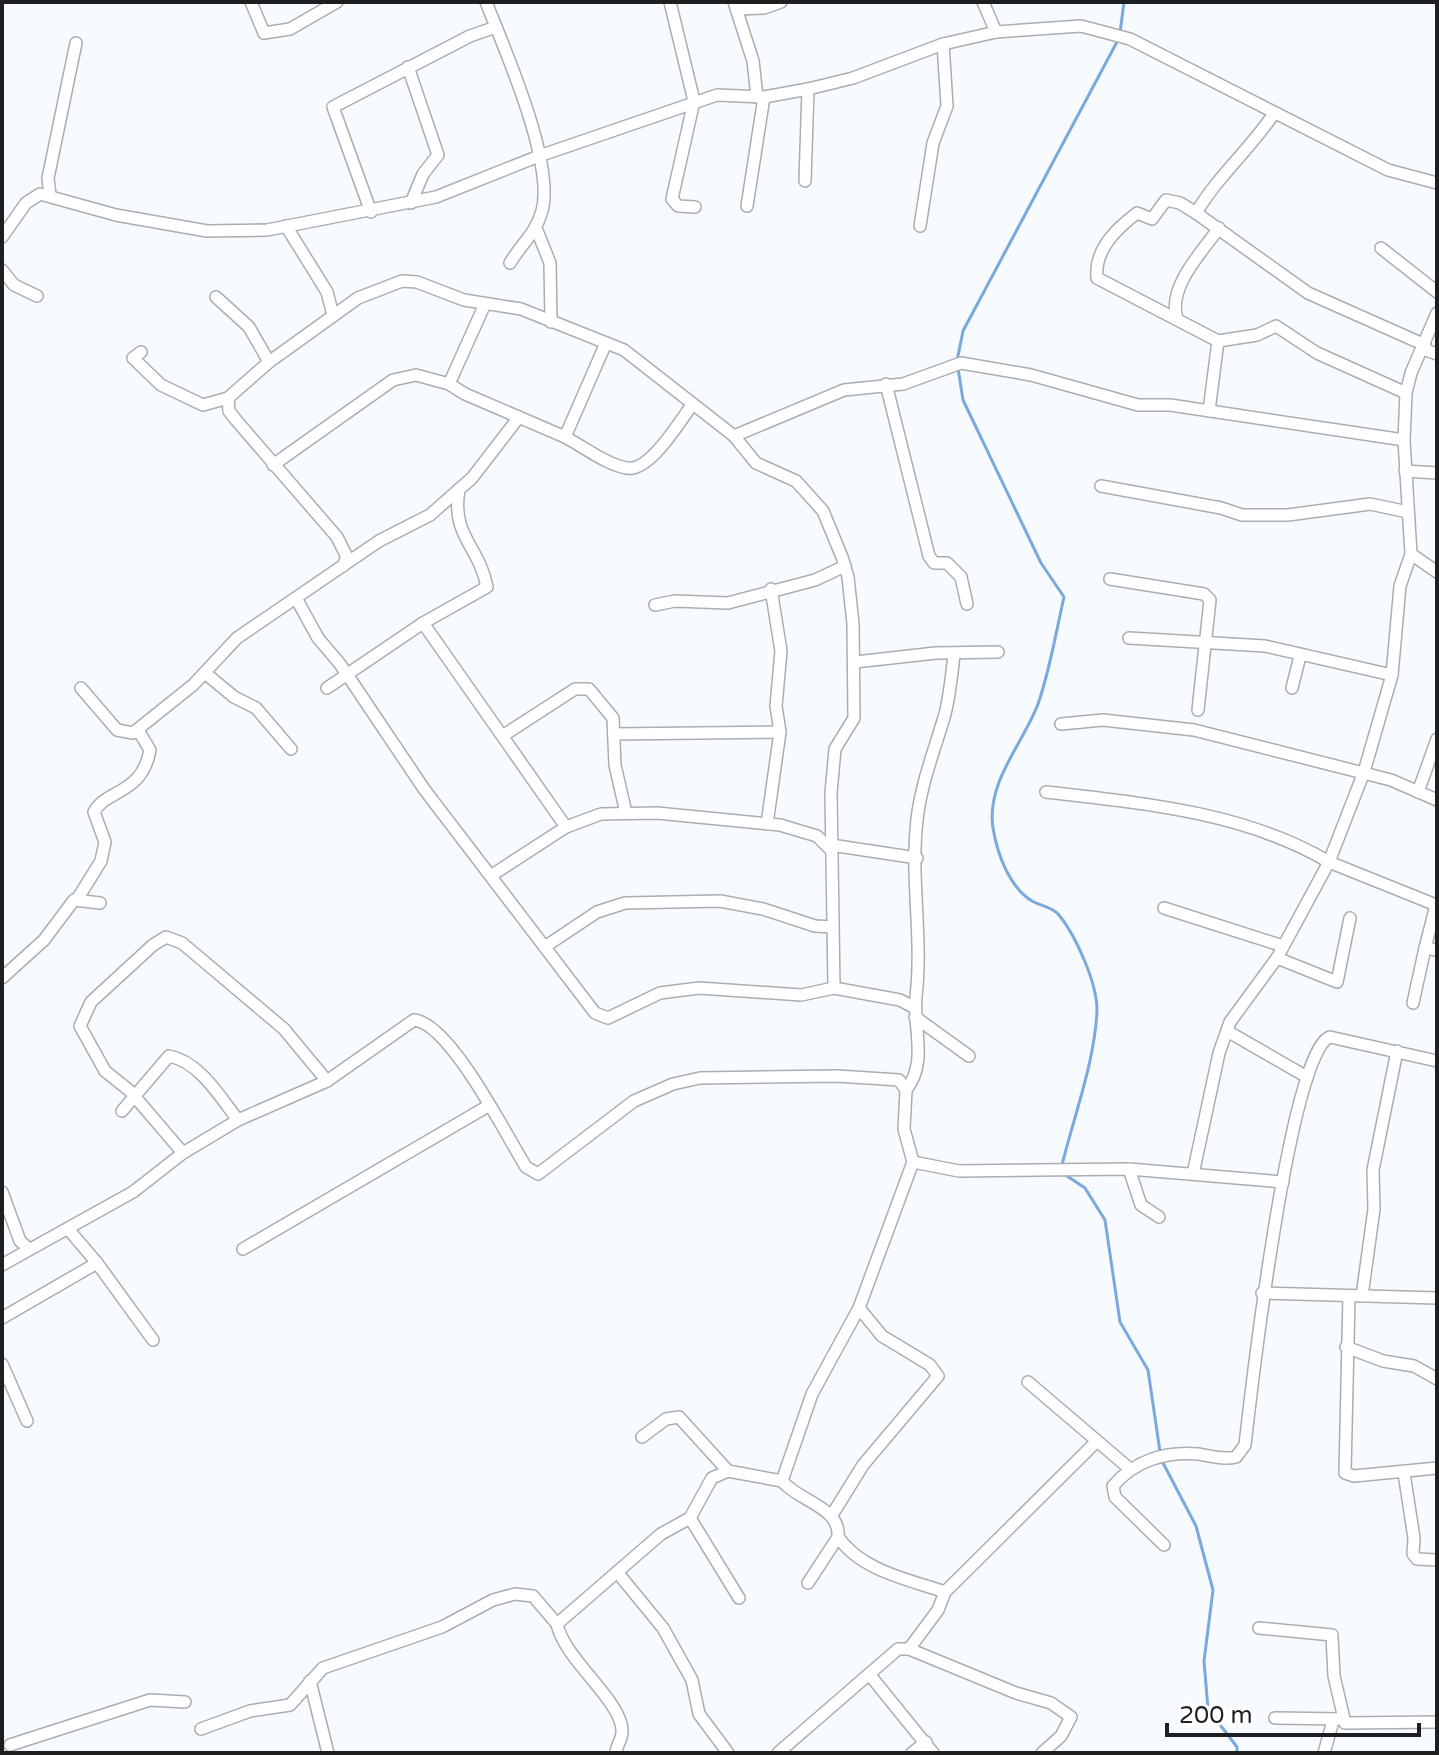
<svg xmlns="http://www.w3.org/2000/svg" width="1439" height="1755" font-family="'Varela Round',sans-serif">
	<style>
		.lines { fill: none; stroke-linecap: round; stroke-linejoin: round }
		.stream { stroke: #7ba9dd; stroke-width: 3 }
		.minor-casing { stroke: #aaaeb1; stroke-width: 14 }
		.minor { stroke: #fff; stroke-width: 11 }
	</style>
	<rect width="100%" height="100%" fill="#f7fbff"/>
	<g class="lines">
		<g class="stream">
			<polyline points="1120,33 1124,2"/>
			<polyline points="957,361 963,331 1118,40"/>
			<path d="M958,368L963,400L1041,563L1064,597C1056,632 1050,670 1038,704C1023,744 986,782 993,828C997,853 1009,887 1032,901C1041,906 1053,907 1059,915C1076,936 1097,983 1097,1010C1095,1061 1074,1116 1062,1165"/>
			<polyline points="1064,1174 1085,1188 1105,1220 1120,1322 1148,1370 1160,1452"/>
			<polyline points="1161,1459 1196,1526 1213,1590 1204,1661 1208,1709 1237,1747 1237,1753"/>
		</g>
		<g class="minor-casing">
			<g id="minor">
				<polyline points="251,2 264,33 290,29 337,2"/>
				<path d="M486,2C505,50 555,163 542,211C535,235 521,244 510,263"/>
				<polyline points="670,2 694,101 672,199 678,206 695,207"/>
				<polyline points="734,2 753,61 757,97"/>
				<polyline points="983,2 996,32"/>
				<polyline points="737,9 764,8 781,2"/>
				<polyline points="408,67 438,155 423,174 411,203"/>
				<polyline points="805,181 808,89"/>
				<polyline points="50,195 48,178 76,43"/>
				<polyline points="747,206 764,97"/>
				<polyline points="371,212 333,107 470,36 496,27"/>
				<path d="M1196,213C1218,176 1249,150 1273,115"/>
				<polyline points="286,226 327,292 333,315"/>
				<polyline points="920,226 933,143 947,106 943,44"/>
				<polyline points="536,228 550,263 551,322"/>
				<polyline points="2,237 26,203 40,194 116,215 207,231 267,230 436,197 539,156 717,95 764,97 808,89 853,78 943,44 996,32 1081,26 1130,39 1388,170 1437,183"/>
				<polyline points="1381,248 1437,292"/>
				<polyline points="2,270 14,285 37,296"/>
				<polyline points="216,297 249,327 269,362"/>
				<polyline points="485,304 449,384 465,394 565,437 606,343"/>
				<path d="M1177,319C1167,287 1202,252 1219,228"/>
				<polyline points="1218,341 1257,335 1276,326 1317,353 1406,393"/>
				<polyline points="1423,349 1437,354"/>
				<polyline points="141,352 133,358 161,385 203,405 228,398 269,362 358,298 402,281 417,282 464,300 521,309 624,350 734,436 756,463 796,481 823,511 842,557 848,577 853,624 854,718 835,749 831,793 834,988"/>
				<polyline points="886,384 929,556 934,563 947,563 961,577 967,604"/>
				<polyline points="228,398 229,411 236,420 337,537 347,557 343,566"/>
				<path d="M1209,411L1218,341L1097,278C1094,250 1116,229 1137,213L1152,219L1166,200L1180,203L1196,213L1308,293L1425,345"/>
				<polyline points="734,436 844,390 903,384 961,363 1031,375 1138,405 1170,405 1404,440"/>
				<path d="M565,437C584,447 607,465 627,468C649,473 680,421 692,405"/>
				<polyline points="273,465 393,380 416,375 449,384"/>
				<polyline points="1405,471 1437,473"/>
				<polyline points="1101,486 1221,508 1242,515 1288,515 1370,504 1408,512"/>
				<polyline points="1411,554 1437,572"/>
				<polyline points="1110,579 1204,594 1210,600 1198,710"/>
				<polyline points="297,600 318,638 340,664 424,789 595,1013 608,1018 660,993 699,988 801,995 834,988 900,1000 915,1008"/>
				<polyline points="655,605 675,601 728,603 815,580 845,566"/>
				<path d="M423,623L487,587C479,545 451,537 459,489"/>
				<polyline points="1129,638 1265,646 1392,675"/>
				<polyline points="855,662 936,653 998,652"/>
				<polyline points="205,673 234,697 256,708 291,749"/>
				<polyline points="81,688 117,730 133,733 193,685 237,638 379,541 430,515 472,478 519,417"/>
				<polyline points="327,688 423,623 566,827"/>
				<polyline points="1292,688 1300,656"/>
				<polyline points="1061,724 1103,720 1194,730 1391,780 1437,800"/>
				<polyline points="614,734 780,732"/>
				<polyline points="504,735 575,689 589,689 613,718 615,765 626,813"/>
				<path d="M1046,792C1142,803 1245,812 1329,862L1364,772L1392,675L1400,586L1411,554L1404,440L1406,393L1411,373L1437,313"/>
				<polyline points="1418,792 1437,739"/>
				<polyline points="767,824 780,732 776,706 781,651 771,589"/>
				<polyline points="831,845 917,858"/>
				<polyline points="492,875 566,827 601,814 657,813 780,825 817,836 831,850"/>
				<path d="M78,898L101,861L105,842L94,812C106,789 142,795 150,750L138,730"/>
				<polyline points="1164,908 1283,946"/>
				<polyline points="546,946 597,912 625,903 720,901 763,909 815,926 833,927"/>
				<polyline points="1277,958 1337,982 1350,918"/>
				<polyline points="2,978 44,940 74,900 100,903"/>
				<polyline points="1413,1003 1425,948"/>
				<polyline points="915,1017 969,1056"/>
				<polyline points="1227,1031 1307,1077"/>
				<path d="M906,1090C928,1062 913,1030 916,996C923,938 910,878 917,820C921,783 935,749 945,714C950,694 952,674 954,654"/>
				<path d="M122,1111L169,1056C200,1062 220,1097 238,1120"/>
				<polyline points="183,1153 130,1091 105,1071 80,1026 91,1002 153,945 166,937 182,943 284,1029 327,1081"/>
				<polyline points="913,1162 959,1171 1129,1169 1283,1182"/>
				<polyline points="1129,1169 1141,1205 1159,1217"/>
				<polyline points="1193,1174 1219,1053 1230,1022 1277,958 1329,862 1436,905 1425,948 1437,950"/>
				<polyline points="2,1192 20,1241 29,1249"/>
				<polyline points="243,1249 488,1106"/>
				<polyline points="97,1263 153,1340"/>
				<path d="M2,1265L133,1192L183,1153L238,1120L327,1081L414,1020C450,1023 506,1135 526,1167L538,1174L634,1101L673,1084L700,1078L837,1076L899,1080L906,1090L904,1129L913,1162L859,1308L812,1394L782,1481L728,1471L712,1478L690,1518L661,1534L557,1624C564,1659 621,1700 622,1730C623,1739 616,1745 616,1753"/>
				<polyline points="1262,1293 1437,1298"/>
				<polyline points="1349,1296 1345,1473 1354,1476 1437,1468"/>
				<polyline points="1362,1296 1374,1209 1373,1170 1397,1051"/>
				<polyline points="2,1318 97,1263 69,1230"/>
				<polyline points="1346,1347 1383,1361 1414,1366 1437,1379"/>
				<polyline points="2,1364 27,1421"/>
				<polyline points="1028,1382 1130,1469"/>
				<polyline points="642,1437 666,1419 679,1417 728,1471"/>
				<polyline points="1404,1473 1414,1538 1413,1554 1417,1559 1437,1560"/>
				<path d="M782,1481C798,1501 841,1507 838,1537L808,1583"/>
				<polyline points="832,1515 863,1465 938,1376 930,1365 882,1336 859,1308"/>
				<polyline points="690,1518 739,1598"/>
				<path d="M838,1537C862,1571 907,1579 945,1592"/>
				<path d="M1164,1545L1115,1497L1113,1486C1134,1461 1165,1451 1198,1454C1211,1456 1223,1460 1236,1457L1245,1445C1251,1392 1290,1050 1330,1037L1437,1061"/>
				<polyline points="617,1572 663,1628 692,1680 699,1714 728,1753"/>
				<polyline points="1259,1628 1332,1635 1334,1676 1345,1723 1437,1722"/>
				<polyline points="909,1649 1016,1693 1051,1703 1071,1717 1061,1736 1042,1753"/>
				<polyline points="869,1674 933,1753"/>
				<polyline points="310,1681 328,1753"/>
				<polyline points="1275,1718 1342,1719"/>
				<polyline points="201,1729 250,1711 290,1705 323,1668 442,1627 493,1600 515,1594 533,1596 557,1624"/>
				<polyline points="10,1745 150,1700 185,1702"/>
				<polyline points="778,1753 898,1649 909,1649 938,1610 945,1592 1097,1441"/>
				<polyline points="912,1753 926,1742"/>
				<polyline points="1324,1753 1333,1721"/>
			</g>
		</g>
		<use href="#minor" class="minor"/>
	</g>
	<rect width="1439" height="1755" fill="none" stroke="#1e1f21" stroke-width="8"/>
	<path d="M1167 1723v12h252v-12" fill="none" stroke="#1e1f21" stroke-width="4"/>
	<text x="1179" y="1723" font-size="24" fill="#1e1f21" stroke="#ffffff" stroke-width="6" paint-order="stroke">200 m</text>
</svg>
